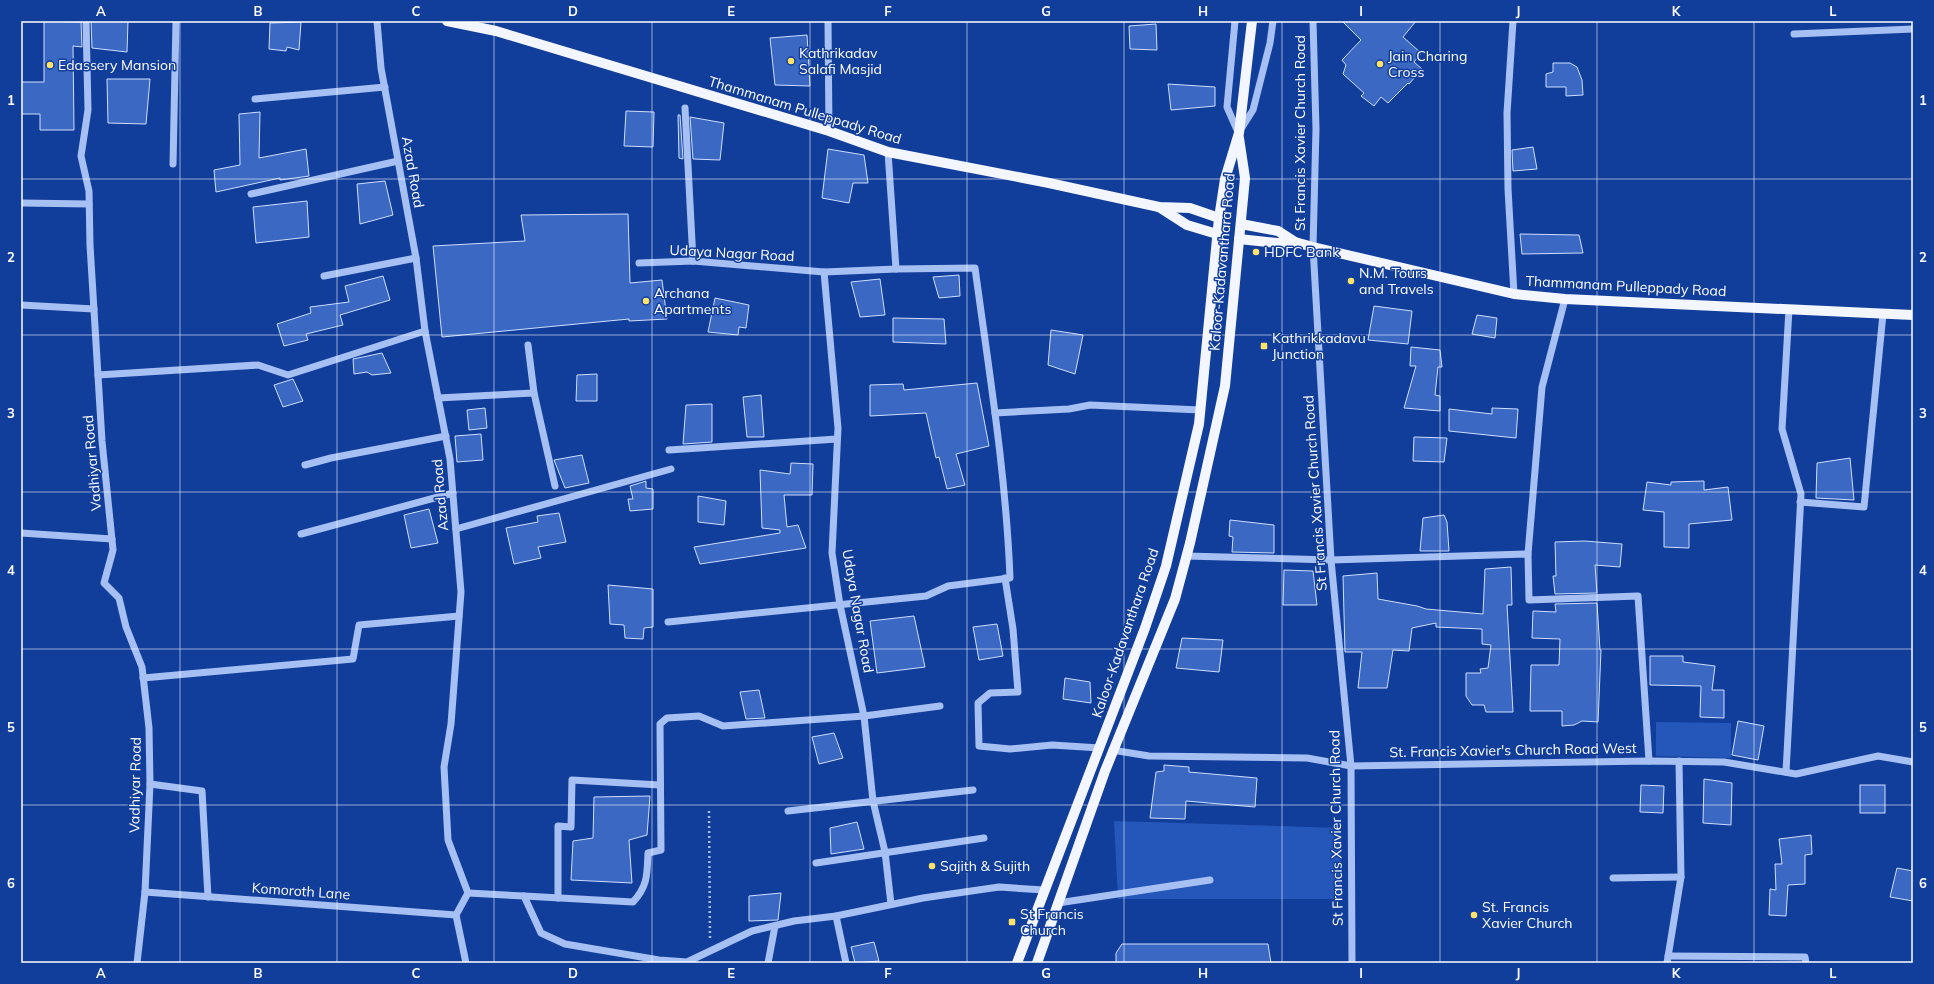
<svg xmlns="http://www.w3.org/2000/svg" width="1934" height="984" font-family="Mulish,sans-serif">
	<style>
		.green { fill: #2457b9 }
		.building { fill: #3a68c2; stroke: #cedefe }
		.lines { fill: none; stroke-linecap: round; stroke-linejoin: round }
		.path { stroke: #a6c0f4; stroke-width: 2.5; stroke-dasharray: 2 3; stroke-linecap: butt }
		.minor { stroke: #a6c0f4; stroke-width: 7 }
		.major { stroke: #f3f6ff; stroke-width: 10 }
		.grid { fill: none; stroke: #fff; stroke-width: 1; stroke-opacity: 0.55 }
		.poi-dot { fill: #ffe469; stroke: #123e9b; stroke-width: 1.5 }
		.labels { text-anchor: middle; stroke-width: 3; stroke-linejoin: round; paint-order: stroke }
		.poi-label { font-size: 14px; fill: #fff; stroke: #123e9b; text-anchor: start }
		.street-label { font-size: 14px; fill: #fff; stroke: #123e9b }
		.neatline { fill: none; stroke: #fff; stroke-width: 1.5 }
		.grid-label { font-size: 13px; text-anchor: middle; font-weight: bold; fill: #fff }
	</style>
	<rect width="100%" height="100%" fill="#123e9b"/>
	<g class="green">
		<polygon points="1656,722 1731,723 1731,758 1656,756"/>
		<polygon points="1114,821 1341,828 1342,899 1118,899"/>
	</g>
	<g class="building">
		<polygon points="44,21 81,22 82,47 73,46 74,130 40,130 40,114 21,114 21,82 44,82"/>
		<polygon points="91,21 128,21 127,52 92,48"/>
		<polygon points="1342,21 1416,21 1403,37 1421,53 1414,62 1422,69 1409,84 1408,83 1388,103 1381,97 1374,106 1361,96 1364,93 1343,74 1346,65 1342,60 1361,40"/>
		<polygon points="301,22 299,50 287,47 286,51 269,49 270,23"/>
		<polygon points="1156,24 1157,50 1130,49 1129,26"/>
		<polygon points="807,35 810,86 775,85 770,38"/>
		<polygon points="1553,63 1570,63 1577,67 1582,80 1583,95 1566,96 1566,87 1546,87 1546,74 1553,72"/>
		<polygon points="107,79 150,79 146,124 108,123"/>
		<polygon points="1168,84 1215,87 1215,106 1171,110"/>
		<polygon points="626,111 654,112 653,147 624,146"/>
		<polygon points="260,112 259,158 306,149 309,176 280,180 280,178 216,192 214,170 240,165 239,114"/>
		<polygon points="678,115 680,115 683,159 679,158"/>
		<polygon points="690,117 724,123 720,160 693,159"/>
		<polygon points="1533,147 1537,169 1513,171 1512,150"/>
		<polygon points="828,149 864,155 868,183 853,183 849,203 822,198"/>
		<polygon points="385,181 393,215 360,224 357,184"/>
		<polygon points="307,201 309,237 256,243 253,207"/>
		<polygon points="628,214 630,283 662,280 667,319 629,321 629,319 442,337 433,246 525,241 521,215"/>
		<polygon points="1520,234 1579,235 1583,253 1522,254"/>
		<polygon points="959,275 960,296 939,298 933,277"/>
		<polygon points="383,276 390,300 340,315 343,325 306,334 308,340 284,346 277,324 311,313 310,307 349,302 345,286"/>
		<polygon points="880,279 885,315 860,317 851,282"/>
		<polygon points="715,298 749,305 746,328 739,327 738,335 708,332"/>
		<polygon points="1374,306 1412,311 1408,344 1368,340"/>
		<polygon points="1477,315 1497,318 1495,338 1472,334"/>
		<polygon points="893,318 944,319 946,344 893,342"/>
		<polygon points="1051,330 1083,335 1075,374 1048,365"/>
		<polygon points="1411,347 1440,350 1442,367 1438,367 1435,395 1440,396 1440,411 1404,408 1416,366 1410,366"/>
		<polygon points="382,353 391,373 372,375 367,372 354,374 353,359"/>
		<polygon points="597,374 597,401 576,401 577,375"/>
		<polygon points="293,379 303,401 283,407 274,385"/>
		<polygon points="977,383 989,446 956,454 965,485 947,489 939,457 936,458 926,413 870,416 870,385 903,384 904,390"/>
		<polygon points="761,395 764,437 747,437 743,397"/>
		<polygon points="712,404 712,442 683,444 686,405"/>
		<polygon points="485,408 487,428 469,430 467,410"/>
		<polygon points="1492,408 1518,409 1516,438 1449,431 1449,409 1492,414"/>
		<polygon points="481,434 483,460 457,462 455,436"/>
		<polygon points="1414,437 1447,438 1444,462 1413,461"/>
		<polygon points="582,455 589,483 565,488 554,460"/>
		<polygon points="1850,458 1854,500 1816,498 1817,463"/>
		<polygon points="791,463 813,464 812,495 784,495 787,527 798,525 806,548 700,564 694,547 780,533 780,530 762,528 760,470 790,474"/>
		<polygon points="646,481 646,488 653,489 653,509 630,511 628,499 633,499 630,486"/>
		<polygon points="1704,481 1704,490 1728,487 1732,520 1689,524 1689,548 1664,547 1664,512 1643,510 1647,482 1671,485 1671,482"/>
		<polygon points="698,496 726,501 724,525 698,522"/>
		<polygon points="429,509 438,543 411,548 404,515"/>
		<polygon points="559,513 566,542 538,547 541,558 514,564 506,528 538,522 537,516"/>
		<polygon points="1444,515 1447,522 1449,551 1420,551 1423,518"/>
		<polygon points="1230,520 1274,525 1274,553 1232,552 1233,537 1229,536"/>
		<polygon points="1585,541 1622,544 1620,567 1595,565 1597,593 1555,594 1553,576 1556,576 1555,542"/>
		<polygon points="1511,567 1512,605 1507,605 1513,712 1486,712 1484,705 1472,705 1466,696 1466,673 1481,673 1480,669 1488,668 1491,645 1482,644 1482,629 1436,627 1436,623 1412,628 1409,651 1393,650 1387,688 1358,688 1362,652 1345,652 1343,576 1377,573 1378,599 1417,606 1426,609 1483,614 1485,569"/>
		<polygon points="1284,570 1313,571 1317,605 1283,605"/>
		<polygon points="608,585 653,589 653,627 644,628 643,639 625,638 624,625 610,624"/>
		<polygon points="1597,603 1600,650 1601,650 1598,722 1582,721 1574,725 1562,726 1562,711 1530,711 1531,665 1559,665 1560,639 1532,638 1533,611 1556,612 1555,604"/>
		<polygon points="914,616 925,667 877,673 870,621"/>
		<polygon points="997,624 1003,656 979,660 973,627"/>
		<polygon points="1182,638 1223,640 1219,672 1176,668"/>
		<polygon points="1650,656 1683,656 1683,662 1715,666 1712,690 1724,690 1724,718 1700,717 1701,686 1650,685"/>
		<polygon points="1065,678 1090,682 1091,703 1063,699"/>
		<polygon points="759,690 765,718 746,719 740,692"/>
		<polygon points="1738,721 1764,726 1758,760 1732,755"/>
		<polygon points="834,733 843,758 819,764 812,737"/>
		<polygon points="1164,765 1189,767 1189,772 1257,778 1255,807 1186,801 1185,819 1150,818 1156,772 1164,771"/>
		<polygon points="1704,779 1732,783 1731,825 1703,823"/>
		<polygon points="1641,785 1664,786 1663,813 1640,812"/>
		<rect x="1860" y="785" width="25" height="28"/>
		<polygon points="650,796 647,835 629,840 632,883 571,880 573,841 593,838 594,797"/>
		<polygon points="857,822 864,849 831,854 830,828"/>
		<polygon points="1811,835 1812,854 1805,855 1805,884 1788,885 1786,916 1769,915 1770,889 1776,890 1775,864 1782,864 1779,839"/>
		<polygon points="1897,868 1913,871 1913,901 1890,897"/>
		<polygon points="781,893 778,920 749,921 749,896"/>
		<polygon points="874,942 879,961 855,963 851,947"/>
		<polygon points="1122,944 1268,944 1271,963 1116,963 1116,953"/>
	</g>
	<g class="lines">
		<polyline class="path" points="709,811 710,938"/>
		<g class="minor">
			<polyline points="86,21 88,110 81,156 89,191 90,245 102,441 113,550 104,583 119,598 126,627 142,667 149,728 150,784 145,892 137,963"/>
			<polyline points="377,21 381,68 416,258 425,331 450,459 461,592 451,724 444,767 448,840 468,893 456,915 466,963"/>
			<polyline points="828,21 829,131"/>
			<polyline points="1235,21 1227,107 1238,132"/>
			<polyline points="1313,21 1316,129 1313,247 1331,560 1351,766 1352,963"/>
			<polyline points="1513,21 1507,113 1508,189 1514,294"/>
			<polyline points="1794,34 1913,29"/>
			<polyline points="255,99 385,87"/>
			<polyline points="685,108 693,261"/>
			<polyline points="1241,129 1253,110 1270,43 1273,21"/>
			<polyline points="173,164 176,21"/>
			<polyline points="251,194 398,161"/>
			<polyline points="21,203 89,204"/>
			<polyline points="639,263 693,261 824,272 896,269 888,152"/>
			<polyline points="824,272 838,428 832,553 840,605 864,716 873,801 885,852 891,904"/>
			<polyline points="324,276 416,258"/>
			<polyline points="21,305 94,309"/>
			<polyline points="98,375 258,365 288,375 425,331"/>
			<polyline points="534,393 555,486"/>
			<polyline points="438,398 534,393 528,345"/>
			<polyline points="995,413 1069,409 1090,405 1200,410"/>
			<polyline points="669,450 837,439"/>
			<polyline points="305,465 331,458 446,436"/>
			<polyline points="1800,502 1864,507 1883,314"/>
			<polyline points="456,529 671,469"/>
			<polyline points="21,533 112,539"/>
			<polyline points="301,534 453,493"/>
			<polyline points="1528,554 1542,387 1565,299"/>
			<polyline points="1186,556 1331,560 1528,554 1529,600 1638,596 1649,761"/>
			<polyline points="1005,578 1013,629 1018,692 990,693 978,703 979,746 1010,749 1052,745 1100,748"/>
			<path d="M668,622L926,596L948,586L1010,578C1006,474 989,371 975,268L896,269"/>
			<polyline points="143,678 353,659 359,625 459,616"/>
			<polyline points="1112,750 1149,756 1307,758 1351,766 1649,761 1724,762 1796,774 1878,756 1913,762"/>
			<polyline points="1786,772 1801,494 1782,429 1789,309"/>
			<polyline points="150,784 202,791 208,897"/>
			<polyline points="788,811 973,790"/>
			<polyline points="816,863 984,838"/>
			<polyline points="1613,878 1681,877"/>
			<polyline points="145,892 456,915"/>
			<polyline points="468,893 524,896 541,933 565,944 659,960 687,962 752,931 794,921 836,916 923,898 999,887 1044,890"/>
			<path d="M524,896L633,902C648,886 647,874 648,853L661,850L660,724L667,718L699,716L723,726L864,716L940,706"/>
			<polyline points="558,898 558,826 571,827 572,780 660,785"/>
			<polyline points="1058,903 1210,880"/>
			<polyline points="836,916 846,963"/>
			<polyline points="1668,956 1805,957 1806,963"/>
			<polyline points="768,963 775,926"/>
			<polyline points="1667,963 1681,877 1679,761"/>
		</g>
		<g class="major">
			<polyline points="447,21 496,31 829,131 888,152 1049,183 1159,207 1190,208 1219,218"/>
			<polyline points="1159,207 1187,225 1217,234"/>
			<polyline points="1241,224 1278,231 1295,242 1313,247 1514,294 1565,299 1913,315"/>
			<polyline points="1239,239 1277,243 1295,242"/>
			<polyline points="1017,963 1145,628 1166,566 1199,424 1219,218 1225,179 1239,133 1252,21"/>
			<polyline points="1037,963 1105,771 1175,599 1190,543 1225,386 1245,178 1239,138"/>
		</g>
	</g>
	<path class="grid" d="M180,21V963M337,21V963M494,21V963M652,21V963M810,21V963M967,21V963M1124,21V963M1282,21V963M1440,21V963M1597,21V963M1754,21V963M21,179H1913M21,335H1913M21,492H1913M21,649H1913M21,805H1913"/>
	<g class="poi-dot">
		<circle cx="791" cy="61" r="4"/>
		<circle cx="1380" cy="64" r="4"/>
		<circle cx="50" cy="65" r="4"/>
		<circle cx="1256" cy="252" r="4"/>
		<circle cx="1351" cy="281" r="4"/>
		<circle cx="646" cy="301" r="4"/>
		<rect x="1260" y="342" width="8" height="8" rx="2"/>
		<circle cx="932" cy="866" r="4"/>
		<circle cx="1474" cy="915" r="4"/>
		<rect x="1008" y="918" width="8" height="8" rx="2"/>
	</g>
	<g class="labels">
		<g class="poi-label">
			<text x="799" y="58">Kathrikadav<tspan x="799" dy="16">Salafi Masjid</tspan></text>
			<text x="1388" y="61">Jain Charing<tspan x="1388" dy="16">Cross</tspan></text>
			<text x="58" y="70">Edassery Mansion</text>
			<text x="1264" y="257">HDFC Bank</text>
			<text x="1359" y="278">N.M. Tours<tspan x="1359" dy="16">and Travels</tspan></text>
			<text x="654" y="298">Archana<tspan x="654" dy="16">Apartments</tspan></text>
			<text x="1272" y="343">Kathrikkadavu<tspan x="1272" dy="16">Junction</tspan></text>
			<text x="940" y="871">Sajith &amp; Sujith</text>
			<text x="1482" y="912">St. Francis<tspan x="1482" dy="16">Xavier Church</tspan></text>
			<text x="1020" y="919">St Francis<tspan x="1020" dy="16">Church</tspan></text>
		</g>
		<g class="street-label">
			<text transform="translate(805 110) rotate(17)" y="5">Thammanam Pulleppady Road</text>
			<text transform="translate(1300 133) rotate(-90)" y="5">St Francis Xavier Church Road</text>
			<text transform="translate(413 172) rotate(80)" y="5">Azad Road</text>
			<text transform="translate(732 253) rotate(3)" y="5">Udaya Nagar Road</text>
			<text transform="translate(1222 262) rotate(-85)" y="5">Kaloor-Kadavanthara Road</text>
			<text transform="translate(1626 286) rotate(3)" y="5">Thammanam Pulleppady Road</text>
			<text transform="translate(92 463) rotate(-95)" y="5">Vadhiyar Road</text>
			<text transform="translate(1315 493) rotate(-94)" y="5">St Francis Xavier Church Road</text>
			<text transform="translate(440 495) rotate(-95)" y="5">Azad Road</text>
			<text transform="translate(858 611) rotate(80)" y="5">Udaya Nagar Road</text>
			<text transform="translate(1125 633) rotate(-71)" y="5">Kaloor-Kadavanthara Road</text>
			<text transform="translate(1513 750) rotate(-1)" y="5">St. Francis Xavier's Church Road West</text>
			<text transform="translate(135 785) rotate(-89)" y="5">Vadhiyar Road</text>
			<text transform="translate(1336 828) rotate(-91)" y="5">St Francis Xavier Church Road</text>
			<text transform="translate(301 891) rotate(4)" y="5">Komoroth Lane</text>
		</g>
	</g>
	<rect width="1934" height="984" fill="none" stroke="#123e9b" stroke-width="44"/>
	<rect x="22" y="22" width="1890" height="940" class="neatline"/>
	<g class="grid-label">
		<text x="101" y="16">A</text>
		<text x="258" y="16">B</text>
		<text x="416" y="16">C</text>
		<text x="573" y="16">D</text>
		<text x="731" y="16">E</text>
		<text x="888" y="16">F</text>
		<text x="1046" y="16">G</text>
		<text x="1203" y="16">H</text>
		<text x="1361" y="16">I</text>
		<text x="1518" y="16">J</text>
		<text x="1676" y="16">K</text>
		<text x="1833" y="16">L</text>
		<text x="11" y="105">1</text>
		<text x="1923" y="105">1</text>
		<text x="11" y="262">2</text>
		<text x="1923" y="262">2</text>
		<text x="11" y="418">3</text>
		<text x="1923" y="418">3</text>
		<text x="11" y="575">4</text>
		<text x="1923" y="575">4</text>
		<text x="11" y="732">5</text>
		<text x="1923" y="732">5</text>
		<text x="11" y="888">6</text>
		<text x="1923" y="888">6</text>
		<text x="101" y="978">A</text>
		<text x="258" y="978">B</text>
		<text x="416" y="978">C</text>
		<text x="573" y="978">D</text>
		<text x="731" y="978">E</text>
		<text x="888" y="978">F</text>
		<text x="1046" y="978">G</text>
		<text x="1203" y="978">H</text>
		<text x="1361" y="978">I</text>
		<text x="1518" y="978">J</text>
		<text x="1676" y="978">K</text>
		<text x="1833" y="978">L</text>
	</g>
</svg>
